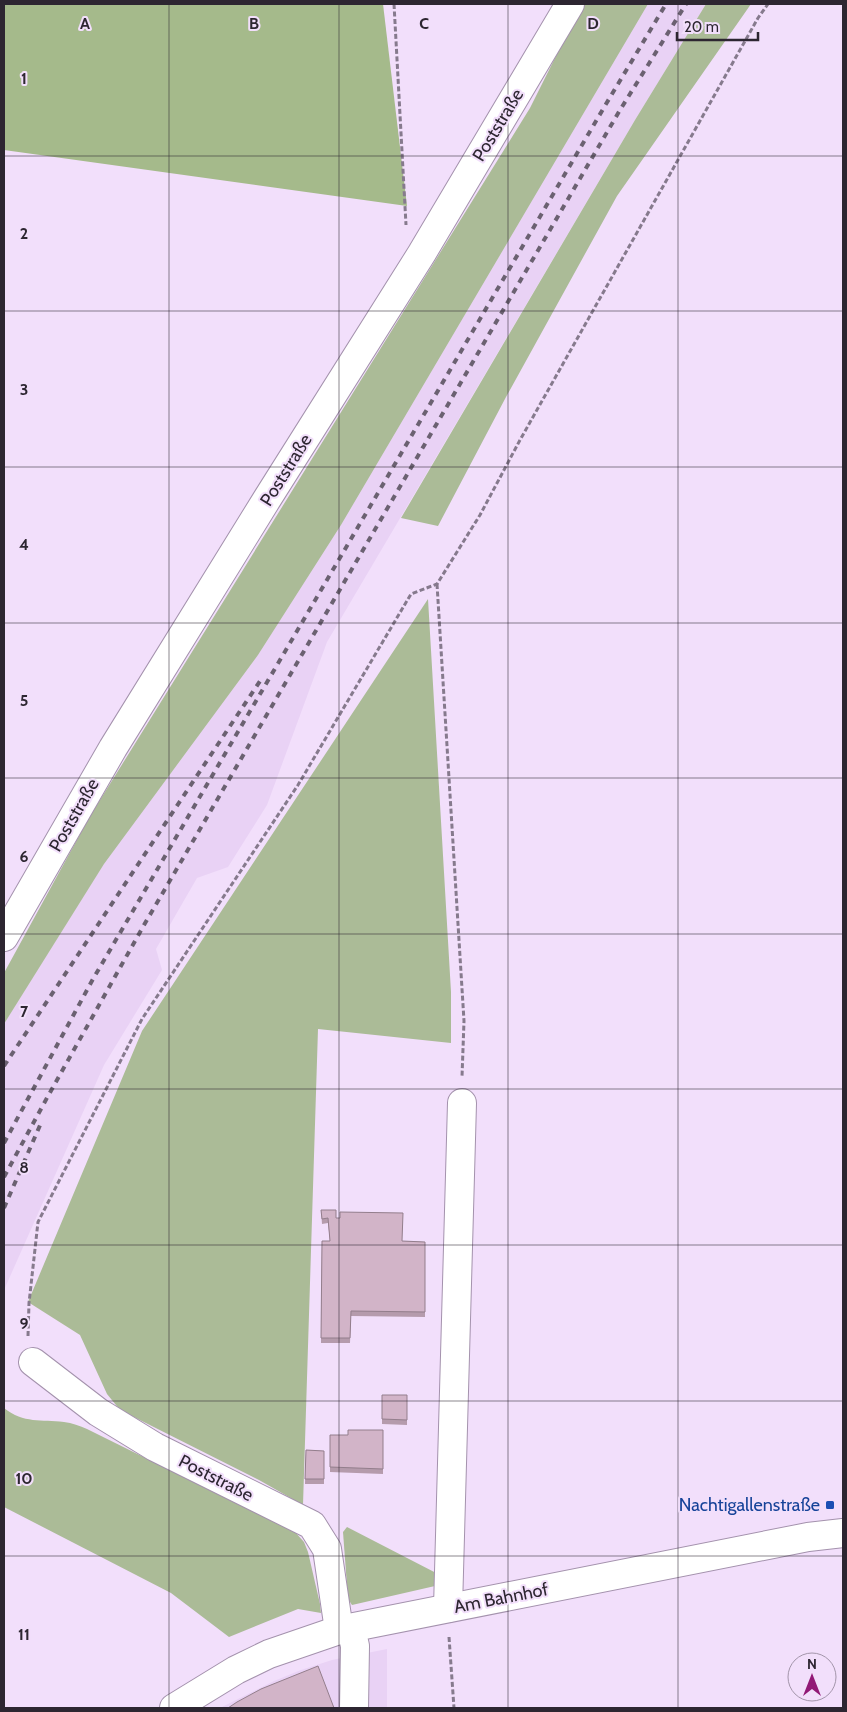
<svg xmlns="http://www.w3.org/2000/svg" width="847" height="1712" font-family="Cabin,sans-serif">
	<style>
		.built { fill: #e9d2f5 }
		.green { fill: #abbb97 }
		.forest { fill: #a5ba8b }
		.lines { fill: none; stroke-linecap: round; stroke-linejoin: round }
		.minor-casing { stroke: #a492ad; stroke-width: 30 }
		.path { stroke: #867a8d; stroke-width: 3; stroke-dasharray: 5 2.5; stroke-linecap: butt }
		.minor { stroke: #fff; stroke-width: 28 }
		.rail { stroke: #6b6171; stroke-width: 4; stroke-dasharray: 6 6; stroke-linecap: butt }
		.wall { fill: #b59bac }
		.building { fill: #d2b4c8; stroke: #937e8c }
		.grid { fill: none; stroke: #2d2631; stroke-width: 1; stroke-opacity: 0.55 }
		.transit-dot { fill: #1a4fb4; stroke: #f2dffb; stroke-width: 2 }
		.labels { text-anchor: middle; stroke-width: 4; stroke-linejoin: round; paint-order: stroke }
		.street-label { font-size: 18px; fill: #2d2631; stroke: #f2dffb }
		.transit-label { font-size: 18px; fill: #164399; stroke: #f2dffb; text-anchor: end }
		.grid-label { font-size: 16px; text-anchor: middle; font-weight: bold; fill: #2d2631; stroke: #f2dffb; stroke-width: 4; stroke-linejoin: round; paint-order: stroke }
	</style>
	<rect width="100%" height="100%" fill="#f2dffb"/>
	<g class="built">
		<polygon points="648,4 706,4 635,120 327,642 267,805 228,867 197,878 156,949 162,970 104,1065 4,1290 4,1024 104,864 258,655 341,525"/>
		<polygon points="387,1649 387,1708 220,1708 274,1681 301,1670 332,1660"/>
	</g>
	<g class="green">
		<polygon points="582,4 648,4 341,525 258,655 104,864 4,1024 4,973 90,816 530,108"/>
		<polygon points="706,4 751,4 617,196 506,397 438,526 401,518 635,120"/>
		<polygon points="428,599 451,992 451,1043 318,1029 303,1505 259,1480 120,1410 107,1394 80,1335 28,1302 142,1031"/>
		<path d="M4,1408C24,1424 41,1419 64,1422C72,1423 80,1426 87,1429L295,1532L304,1542L308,1552L320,1604L321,1613L298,1609L229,1637L171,1593L4,1507Z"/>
		<polygon points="347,1527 440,1575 435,1586 352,1605 348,1599 343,1532"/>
	</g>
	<polygon class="forest" points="4,4 383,4 407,206 4,150"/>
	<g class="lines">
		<g class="minor-casing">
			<g id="minor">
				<polyline points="4,937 113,748 267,499 422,253 570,4"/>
				<polyline points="33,1362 98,1412 155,1447 312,1525 327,1549 339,1630"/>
				<polyline points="448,1608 462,1103"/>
				<polyline points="351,1628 355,1646 354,1708"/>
				<polyline points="174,1708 236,1670 269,1654 339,1630 808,1537 843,1533"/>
			</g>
		</g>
		<g class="path">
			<polyline points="394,4 406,225"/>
			<polyline points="437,584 464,1021 462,1077"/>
			<polyline points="28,1336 29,1303 38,1222 142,1019 298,785 411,594 437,584 480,515 520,440 758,18 768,4"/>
			<polyline points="449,1637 454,1708"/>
		</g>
		<use href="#minor" class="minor"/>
		<g class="rail">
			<polyline points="4,1066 262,678"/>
			<polyline points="4,1143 93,979 606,104 666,4"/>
			<polyline points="4,1177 48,1096 144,925 620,110 686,4"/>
			<polyline points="4,1208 41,1123"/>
		</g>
	</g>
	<g class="wall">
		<polygon points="321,1210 336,1218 402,1241 425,1242 425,1317 351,1316 350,1343 321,1343 322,1241 330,1241 328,1223 322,1224"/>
		<polygon points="382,1395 407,1395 407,1425 382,1424"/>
		<polygon points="383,1430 383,1474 330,1472 330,1435 348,1435"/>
		<polygon points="306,1450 324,1451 324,1484 305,1484"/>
	</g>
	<g class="building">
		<polygon points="321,1210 336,1210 336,1218 340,1218 340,1212 403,1213 402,1241 425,1242 425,1312 351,1311 350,1338 321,1338 322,1241 330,1241 328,1218 322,1219"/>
		<polygon points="382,1395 407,1395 407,1420 382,1419"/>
		<polygon points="348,1430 383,1430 383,1469 330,1467 330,1435 348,1435"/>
		<polygon points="306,1450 324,1451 324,1479 305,1479"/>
		<polygon points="318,1666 334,1708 228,1708 237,1702 261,1689"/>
	</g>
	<path class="grid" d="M169,4V1708M339,4V1708M508,4V1708M678,4V1708M4,156H843M4,311H843M4,467H843M4,623H843M4,778H843M4,934H843M4,1089H843M4,1245H843M4,1401H843M4,1556H843"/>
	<rect class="transit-dot" x="825" y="1500" width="10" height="10" rx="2.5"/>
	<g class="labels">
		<g class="street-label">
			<text transform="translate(498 125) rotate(-59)" y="6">Poststraße</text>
			<text transform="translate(286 470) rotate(-58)" y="6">Poststraße</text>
			<text transform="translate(74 815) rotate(-60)" y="6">Poststraße</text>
			<text transform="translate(216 1478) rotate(27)" y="6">Poststraße</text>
			<text transform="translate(501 1598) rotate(-11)" y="6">Am Bahnhof</text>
		</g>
		<g class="transit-label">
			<text x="820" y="1511">Nachtigallenstraße</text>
		</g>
	</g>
	<g class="grid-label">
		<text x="85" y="29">A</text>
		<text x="254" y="29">B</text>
		<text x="424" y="29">C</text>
		<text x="593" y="29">D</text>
		<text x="24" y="84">1</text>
		<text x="24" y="239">2</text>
		<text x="24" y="395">3</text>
		<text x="24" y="550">4</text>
		<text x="24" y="706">5</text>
		<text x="24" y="862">6</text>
		<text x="24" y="1017">7</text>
		<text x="24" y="1173">8</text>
		<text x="24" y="1329">9</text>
		<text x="24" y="1484">10</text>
		<text x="24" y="1640">11</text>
	</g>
	<rect width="847" height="1712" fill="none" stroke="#2d2631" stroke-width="10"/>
	<g transform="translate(812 1677)"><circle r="24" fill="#f2dffb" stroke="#a395aa"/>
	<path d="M0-4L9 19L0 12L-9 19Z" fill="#921976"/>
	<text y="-8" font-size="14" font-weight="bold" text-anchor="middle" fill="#2d2631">N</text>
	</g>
	<path d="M677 32v8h81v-8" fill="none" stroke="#2d2631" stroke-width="2.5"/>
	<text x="684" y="32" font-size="15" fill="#2d2631" stroke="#f2dffb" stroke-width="4" paint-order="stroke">20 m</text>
</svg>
